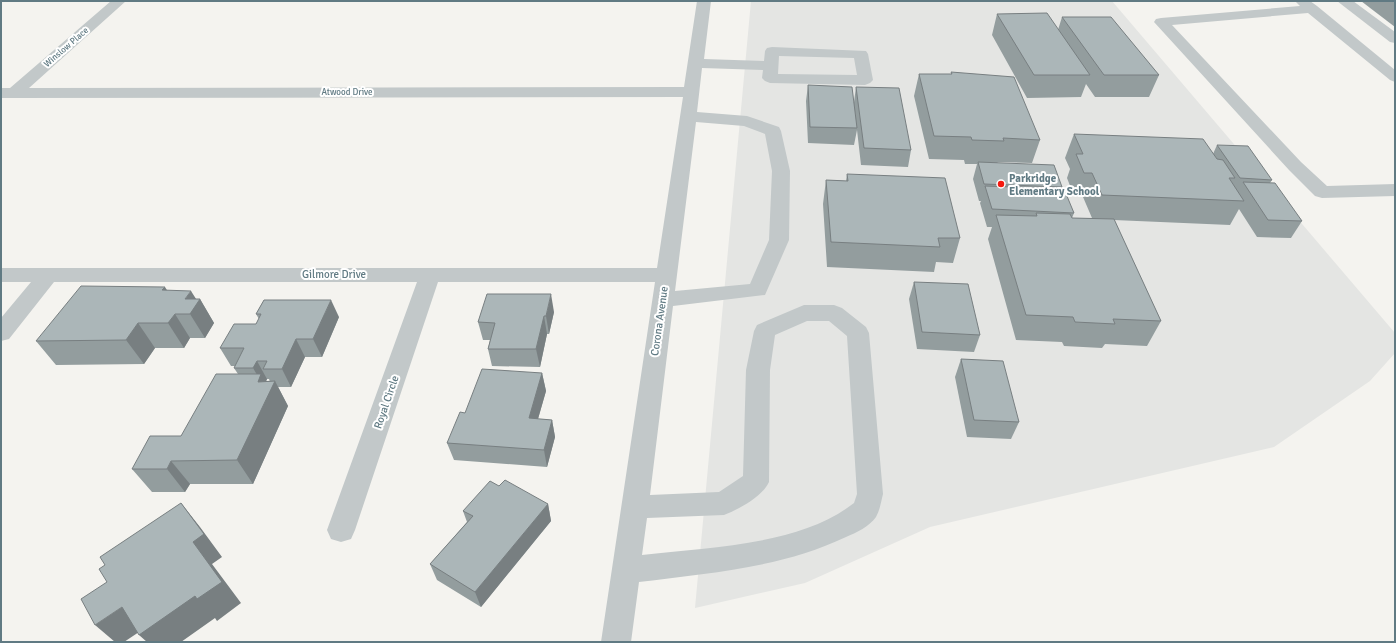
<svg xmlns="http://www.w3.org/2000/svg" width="1396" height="643" font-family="Signika,sans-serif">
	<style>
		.built { fill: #e4e5e3 }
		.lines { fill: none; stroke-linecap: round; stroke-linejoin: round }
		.minor { fill: #c2c8c9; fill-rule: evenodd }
		.wall { fill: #939d9e; fill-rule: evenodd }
		.shaded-wall { fill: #787f81 }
		.building { fill: #abb6b8; stroke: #787f81 }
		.poi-dot { fill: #f5180e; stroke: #fff; stroke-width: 1.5 }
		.labels { text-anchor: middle; stroke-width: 4; stroke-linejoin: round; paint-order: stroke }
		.far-street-label { font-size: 9px; fill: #607a83; stroke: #fff }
		.poi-label { font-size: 11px; font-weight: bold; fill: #607a83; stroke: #fff; text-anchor: start }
		.street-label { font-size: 11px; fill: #607a83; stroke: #fff }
	</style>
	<rect width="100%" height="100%" fill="#f4f3ef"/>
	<polygon class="built" points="751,1 1112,1 1395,333 1395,353 1370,381 1274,447 930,527 805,583 695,608"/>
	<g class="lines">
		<g class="minor">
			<path d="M111,1H126L29,88L684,87L697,1H711L704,59L764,61L765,51L767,48L772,47L866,51L868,54L873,80L870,83L865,85L770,83L765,81L762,78L763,70L702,68L697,112L747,116L779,127L781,131L790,171L789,240L765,295L673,306L650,495L719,492L743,476L746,370L754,331L757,325L804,305H834L842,308L866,327L869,333L883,494C881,502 880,510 876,517C870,526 856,533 846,537C781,568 709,573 639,582L631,642H601L655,282H438L355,530L351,539L341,542L331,539L327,530L417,282H54L9,339L1,341V318L31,282H1V268H657L683,97L1,98V88H10ZM779,56L854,58L857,75L778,74ZM696,122L744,126L765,134L772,171L769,240L750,284L675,291ZM807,321H829L847,336L857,494L854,503C799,546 709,547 642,555L647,518L724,515C739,509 762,497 769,482L770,370L775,335Z"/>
			<polygon points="1295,1 1310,1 1317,6 1395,70 1395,82 1390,80 1308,13 1172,25 1301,162 1327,186 1395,184 1395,196 1322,198 1315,196 1289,170 1154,22 1156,19 1161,18 1300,6"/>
			<polygon points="1337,1 1353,1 1395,32 1395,43 1390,42"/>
		</g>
	</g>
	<g class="wall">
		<polygon points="1361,1 1395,1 1395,27"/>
		<polygon points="997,14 1058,30 1062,17 1159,75 1149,97 1095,97 1086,84 1081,97 1027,98 992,35"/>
		<polygon points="951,72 1040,140 1032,163 998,162 997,163 1062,187 1062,189 1074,213 1072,218 1092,218 1083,197 1074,196 1067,178 1070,169 1065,158 1074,134 1213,154 1217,145 1272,180 1270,183 1302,221 1291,238 1257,237 1239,209 1230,225 1114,220 1161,321 1147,346 1105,344 1102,348 1064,346 1062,342 1016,340 988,239 992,227 987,227 980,203 981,201 979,201 973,179 977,164 965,164 964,160 929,159 914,96 919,74 951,74"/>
		<polygon points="808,85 854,102 856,87 911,150 908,167 861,165 857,130 854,145 808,143 806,101"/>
		<polygon points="847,174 960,238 953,263 936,262 934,272 827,267 823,204 826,180 846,181"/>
		<polygon points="914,282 980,335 974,352 917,349 909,299"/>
		<polygon points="196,299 200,299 214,323 205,338 190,338 184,348 155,348 144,364 56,365 36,341"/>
		<path d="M264,300L339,317L322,357H305L291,387H278L288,406L253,484H190L185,492H152L132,469L181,436L238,374L234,368L235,366H231L220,348L256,324L259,319L256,314ZM267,379H269L270,382H266Z"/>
		<polygon points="554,312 549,334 547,334 540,367 492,366 488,349 490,340 483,340 478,322"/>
		<polygon points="961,359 1019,422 1011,439 967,437 955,377"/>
		<polygon points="542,373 546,391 538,419 552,420 555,437 547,467 454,460 447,443 465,413"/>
		<polygon points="499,486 548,504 551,521 481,607 437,580 430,564 467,522 463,511"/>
	</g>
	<g class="shaded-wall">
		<polygon points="165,287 180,311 162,290"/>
		<polygon points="191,291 198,302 200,299 214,323 205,338 190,314 185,299"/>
		<polygon points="551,294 554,312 549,334 546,316"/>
		<polygon points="331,300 339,317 322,357 313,339"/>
		<polygon points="175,314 190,338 184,348 168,323"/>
		<polygon points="544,316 547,334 540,367 536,349"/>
		<polygon points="138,323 155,348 144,364 126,340"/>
		<polygon points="296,339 305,357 291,387 282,369"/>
		<polygon points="257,361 267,379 266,381 275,381 288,406 253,484 237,460 258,382 259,378 253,368"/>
		<polygon points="542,373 546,391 533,436 529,418"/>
		<polygon points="552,420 555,437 547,467 544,450"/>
		<polygon points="171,461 190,484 185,492 167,469"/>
		<polygon points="181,503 200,527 222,557 212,564 241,603 217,621 215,618 181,642 147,642 139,635 193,542"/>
		<polygon points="548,504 551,521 481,607 475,592"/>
		<polygon points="122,607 145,628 124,642 115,642 95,625"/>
	</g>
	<g class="building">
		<polygon points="1047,13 1090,75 1034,75 997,14"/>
		<polygon points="1062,17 1111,17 1159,75 1104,75"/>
		<polygon points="951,72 1014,77 1040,140 1003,138 1004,141 972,140 971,137 934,136 919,74 952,74"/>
		<polygon points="808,85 852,87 857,128 810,127"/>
		<polygon points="856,87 899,88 911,150 864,148"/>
		<polygon points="1074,134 1203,139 1217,159 1223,160 1235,178 1229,178 1244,201 1102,195 1092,173 1084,173 1076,154 1083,154"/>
		<polygon points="1217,145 1248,146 1272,180 1240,178"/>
		<polygon points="978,162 1054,165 1062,187 984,184"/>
		<polygon points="847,174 945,178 960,238 938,238 940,247 831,242 826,180 848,181"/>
		<polygon points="1243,182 1275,183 1302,221 1268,220"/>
		<polygon points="985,186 1064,189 1074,213 992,209"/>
		<polygon points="1036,213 1070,214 1072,218 1114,219 1161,321 1113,319 1115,324 1075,322 1073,317 1026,315 996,215 1037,216"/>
		<polygon points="914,282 968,284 980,335 922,332"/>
		<polygon points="81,286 165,287 162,290 191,291 185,299 200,299 190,314 175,314 168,323 138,323 126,340 36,341"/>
		<polygon points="487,294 551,294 546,316 544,316 536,349 488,349 495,323 478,322"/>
		<polygon points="264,300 331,300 313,339 296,339 282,369 263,369 267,361 257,361 253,368 234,368 244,348 220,348 234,324 256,324 261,314 256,314"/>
		<polygon points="961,359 1003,361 1019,422 974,420"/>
		<polygon points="482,369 542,373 529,418 552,420 544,450 447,443 460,412 465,413"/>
		<polygon points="216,374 261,374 258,382 275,381 237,460 171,461 167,469 132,469 150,436 181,436"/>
		<polygon points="505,480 548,504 475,592 430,564 473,516 463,511 490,481 499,486"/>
		<polygon points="181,503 204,534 193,542 222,582 197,599 195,596 139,635 122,607 95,625 81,599 107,582 99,569 105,565 100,557"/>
	</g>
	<circle class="poi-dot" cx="1001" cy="184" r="4"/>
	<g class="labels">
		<g class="far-street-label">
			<text transform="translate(66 47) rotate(-41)" y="3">Winslow Place</text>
			<text x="347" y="95">Atwood Drive</text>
		</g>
		<g class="poi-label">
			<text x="1009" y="182">Parkridge<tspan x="1009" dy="13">Elementary School</tspan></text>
		</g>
		<g class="street-label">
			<text x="334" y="278">Gilmore Drive</text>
			<text transform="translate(659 321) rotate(-82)" y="4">Corona Avenue</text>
			<text transform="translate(386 402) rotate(-71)" y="4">Royal Circle</text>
		</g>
	</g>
	<rect width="1396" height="643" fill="none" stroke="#607a83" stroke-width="4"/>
</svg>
